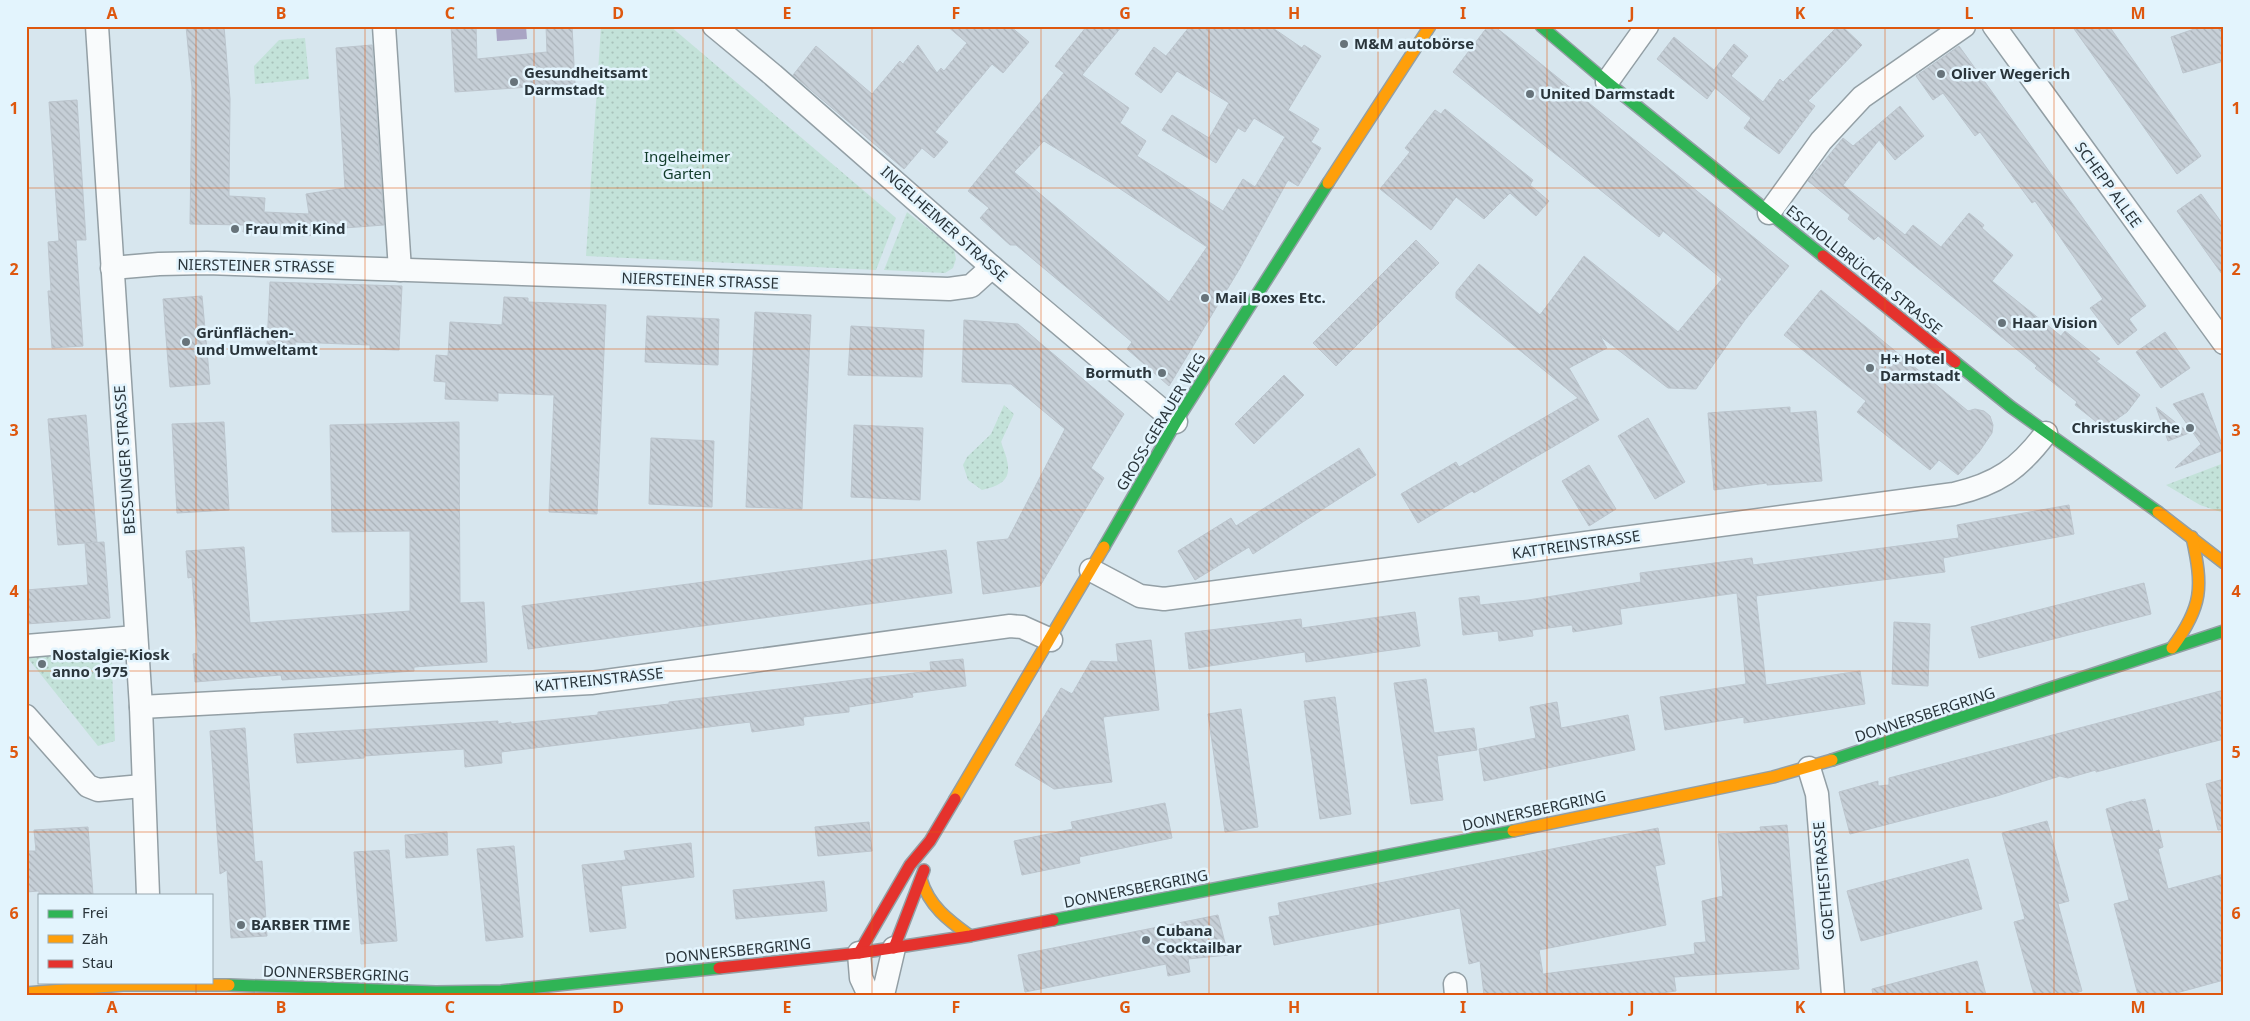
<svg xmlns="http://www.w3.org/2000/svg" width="2250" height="1021" font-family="'Noto Sans',sans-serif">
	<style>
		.grass { fill: url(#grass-dots) }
		.water { fill: #a9a4c4 }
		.building { fill: url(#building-back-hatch); stroke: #bcc5cd; fill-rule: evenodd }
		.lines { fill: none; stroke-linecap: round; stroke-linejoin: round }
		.street-casing { stroke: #939fa5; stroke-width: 25 }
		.fast-casing { stroke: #939fa5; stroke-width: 14 }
		.slow-casing { stroke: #939fa5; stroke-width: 14 }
		.jam-casing { stroke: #939fa5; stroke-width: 14 }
		.street { stroke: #f9fbfc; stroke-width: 22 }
		.fast { stroke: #30b455; stroke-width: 11 }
		.slow { stroke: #ff9f0a; stroke-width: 11 }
		.jam { stroke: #e5322d; stroke-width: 11 }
		.grid { fill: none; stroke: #de570e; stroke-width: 1; stroke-opacity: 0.55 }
		.poi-dot { fill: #67737a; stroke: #e3f4fd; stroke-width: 2 }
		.labels { text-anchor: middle; stroke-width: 5; stroke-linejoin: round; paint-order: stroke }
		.poi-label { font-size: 15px; font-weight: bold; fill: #2a353b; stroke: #e3f4fd; text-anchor: start }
		.park-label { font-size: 15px; fill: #103b29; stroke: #e3f4fd }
		.street-label { font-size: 15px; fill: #2a353b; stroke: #e3f4fd }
		.neatline { fill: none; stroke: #de570e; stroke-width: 2 }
		.grid-label { font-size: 16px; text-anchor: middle; font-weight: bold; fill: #de570e }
	</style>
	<defs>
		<pattern id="grass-dots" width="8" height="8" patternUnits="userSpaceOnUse" patternTransform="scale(1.25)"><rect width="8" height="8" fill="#c3e2d9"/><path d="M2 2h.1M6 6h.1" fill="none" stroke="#a8c2bb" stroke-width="1.8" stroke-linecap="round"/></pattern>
		<pattern id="building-back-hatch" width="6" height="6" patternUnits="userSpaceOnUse" patternTransform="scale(1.25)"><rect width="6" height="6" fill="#c6cfd7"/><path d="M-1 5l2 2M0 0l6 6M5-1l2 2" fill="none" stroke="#aab2b9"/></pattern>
	</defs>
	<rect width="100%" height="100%" fill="#d7e6ee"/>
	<g class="grass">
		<polygon points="601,26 670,26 896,218 876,270 586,256"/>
		<polygon points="305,38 309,79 255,84 254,66 279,40"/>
		<polygon points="907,212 954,249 956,259 953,268 945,273 884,270"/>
		<path d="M1004,405L1014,414L1001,442C1011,469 1015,483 982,490L968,480L963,465L967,457L991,434Z"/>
		<polygon points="2224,463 2224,513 2200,505 2166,485"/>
		<polygon points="111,648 115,741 98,746 26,656"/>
	</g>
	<polygon class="water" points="496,26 526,26 527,39 497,41"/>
	<g class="building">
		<polygon points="186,26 224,26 230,99 229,196 265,198 264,212 309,214 306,194 345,188 336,48 372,45 384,225 331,229 332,235 292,236 291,234 243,232 244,225 190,224 192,88"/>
		<polygon points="451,26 476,26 477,59 547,52 546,26 572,26 575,84 455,92"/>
		<polygon points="947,26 1010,26 1029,42 1003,73 992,64 935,132 948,142 934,158 922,148 904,169 793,75 816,46 872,94 900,61 903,64 918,45 937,73 941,68 944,71 967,43"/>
		<path d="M1087,26H1122L1082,75L1129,108L1120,123L1146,141L1137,156L1223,211L1243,179L1255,187L1285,137L1254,118L1245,132L1238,128L1216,163L1162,130L1172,115L1209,138L1229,103L1177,71L1161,93L1135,74L1154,47L1166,56L1190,26H1270L1302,48L1304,45L1321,56L1288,110L1319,129L1311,142L1321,148L1298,186L1288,180L1240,268L1169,386L1127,349L1132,342L1016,245H1010L980,218L989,208L968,191L1064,73L1055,66ZM1044,141L1107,180L1207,247L1169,302L1014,172Z"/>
		<polygon points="1488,26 1494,26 1508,37 1789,266 1745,320 1696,389 1668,388 1600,336 1607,348 1569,368 1599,420 1474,493 1472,491 1418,523 1401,494 1456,462 1459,467 1578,398 1456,298 1456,292 1479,264 1540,315 1584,256 1678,332 1722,279 1663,231 1659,237 1453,72"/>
		<polygon points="1838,26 1842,26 1862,45 1808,101 1815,106 1779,154 1744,128 1751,118 1715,88 1707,99 1657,59 1674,37 1714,70 1734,44 1748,56 1731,76 1763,102 1780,79 1783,82"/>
		<polygon points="2072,26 2109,26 2201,156 2177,174"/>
		<polygon points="2203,26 2224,26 2224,61 2183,73 2171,37"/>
		<polygon points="1959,46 2146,306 2129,319 2137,330 2118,345 2090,308 2103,299 2035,201 2032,203 1980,132 1975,136 1943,93 1933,100 1916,76"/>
		<polygon points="77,100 86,240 76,240 83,346 52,348 48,291 51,291 48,242 59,241 49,102"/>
		<polygon points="1900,106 1924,136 1895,160 1879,140 1843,185 1905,235 1913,225 1941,247 1969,213 1984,225 1982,228 2013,255 1992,281 2061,336 2065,331 2100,359 2096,361 2140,395 2127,412 2104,428 2075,405 2077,402 2035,368 2037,366 1878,236 1874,240 1848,219 1850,215 1808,181 1843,138 1853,146"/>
		<polygon points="1445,109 1533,180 1530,185 1549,201 1536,216 1510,193 1484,219 1456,197 1431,230 1380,189 1410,152 1405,148 1435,110 1441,114"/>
		<polygon points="2201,194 2224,226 2224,277 2177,211"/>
		<polygon points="1416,240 1439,263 1336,366 1313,343"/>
		<polygon points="270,282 402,286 399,350 370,349 370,345 295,342 295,346 267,345"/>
		<polygon points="1821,290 1968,411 1975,409 1984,411 1990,416 1993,425 1992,433 1979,452 1958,475 1939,460 1930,470 1857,412 1866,401 1784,335"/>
		<polygon points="202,296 210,384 170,387 163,299"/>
		<polygon points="504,297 528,298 528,302 606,305 597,514 549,512 554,395 498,393 498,401 445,399 446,382 434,381 436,355 448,356 450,322 502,325"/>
		<polygon points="755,312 811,315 802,509 746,507"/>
		<polygon points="647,316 719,319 718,365 645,362"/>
		<polygon points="964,320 1018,324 1124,414 1091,468 1104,478 1040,586 983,594 977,542 1008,539 1065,429 1011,384 962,382"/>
		<polygon points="851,326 924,330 922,377 848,375"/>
		<polygon points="2165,332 2190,368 2161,388 2136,352"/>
		<polygon points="1284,375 1304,395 1254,444 1235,424"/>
		<polygon points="2203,393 2224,450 2175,468 2201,444 2173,404"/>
		<polygon points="1790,407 1790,413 1816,411 1822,481 1767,485 1767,483 1714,490 1708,413"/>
		<polygon points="2156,407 2189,433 2168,441"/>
		<polygon points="86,415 97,542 58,545 48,419"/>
		<polygon points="1648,418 1685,482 1655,499 1618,436"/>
		<polygon points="224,422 229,510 177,513 172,424"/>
		<polygon points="459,422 460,603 484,602 487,662 414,667 414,671 282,680 281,675 195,682 193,654 198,653 192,577 188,578 186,551 244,547 250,623 410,611 410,531 332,532 330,425"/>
		<polygon points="854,425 923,428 920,500 851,497"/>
		<polygon points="651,438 714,441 712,507 649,504"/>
		<polygon points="1359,448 1376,475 1253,554 1249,547 1195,580 1178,551 1231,518 1236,526"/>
		<polygon points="1589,465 1616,509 1589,526 1562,481"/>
		<polygon points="2069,505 2074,534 1943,558 1945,572 1756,596 1766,685 1860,671 1865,704 1744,723 1744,717 1665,730 1660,697 1746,684 1737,593 1620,609 1622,624 1573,632 1572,625 1532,630 1533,636 1499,641 1498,631 1463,635 1459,598 1479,596 1480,605 1528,600 1641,582 1640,573 1752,558 1753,565 1959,538 1957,525"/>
		<polygon points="104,542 110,618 26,624 26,590 88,585 85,543"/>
		<polygon points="946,550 952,593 528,649 522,606"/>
		<polygon points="2144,583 2151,614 1979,658 1971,627"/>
		<polygon points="1415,612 1420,646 1306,662 1305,652 1189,669 1185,633 1301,619 1302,628"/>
		<polygon points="1894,622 1930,624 1928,686 1892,684"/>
		<polygon points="1151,640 1159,710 1103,717 1112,782 1054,789 1015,765 1061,688 1072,694 1091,661 1118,662 1116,644"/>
		<polygon points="963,659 966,686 912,693 913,697 849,707 849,712 803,717 804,725 752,732 750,722 501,752 502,763 465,767 464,749 364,756 364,758 297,763 294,734 498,721 498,724 511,722 511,724 598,715 598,712 669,704 669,702 931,671 930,662"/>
		<polygon points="1426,679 1434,733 1474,728 1477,750 1437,756 1443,800 1411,804 1394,683"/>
		<polygon points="2224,690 2224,739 2096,772 2096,770 2068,778 2060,776 1997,796 1850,834 1839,792 1878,781 1878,786 1889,785 1889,778"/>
		<polygon points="1335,697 1351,814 1320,819 1304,701"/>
		<polygon points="1557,702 1561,728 1628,715 1635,750 1484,781 1479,749 1536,738 1530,707"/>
		<polygon points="1241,709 1258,827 1225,832 1208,714"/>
		<polygon points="245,728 255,862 262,861 267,936 231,938 227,870 220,874 210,731"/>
		<polygon points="2224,779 2224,829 2218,830 2206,784"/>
		<polygon points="2145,799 2153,832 2159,830 2163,847 2158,849 2168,889 2224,874 2224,980 2169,995 2138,995 2114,904 2129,900 2106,809 2132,801 2133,802"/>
		<polygon points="1165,803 1172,838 1079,857 1080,863 1022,875 1014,841 1073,829 1071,822"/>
		<polygon points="2047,821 2069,901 2058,904 2082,991 2068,995 2034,995 2014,922 2025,919 2002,833"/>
		<polygon points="869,822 872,851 818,856 815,827"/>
		<polygon points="1787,825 1799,969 1674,977 1676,991 1649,995 1484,995 1480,961 1469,964 1460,908 1274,945 1269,917 1280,915 1278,903 1658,828 1665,864 1655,866 1666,925 1539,950 1543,974 1695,954 1694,943 1706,942 1702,901 1723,896 1718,834 1761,831 1760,827"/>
		<polygon points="88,827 93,895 39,895 39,891 26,892 26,851 36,851 34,830"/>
		<polygon points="447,832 448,855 406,858 405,835"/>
		<polygon points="691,843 694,877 621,886 626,928 590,932 582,865 626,860 624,851"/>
		<polygon points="514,846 523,937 486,941 477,849"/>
		<polygon points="389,850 397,941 361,944 354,852"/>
		<polygon points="1968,859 1982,909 1861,941 1847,891"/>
		<polygon points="824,881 827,911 736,919 733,890"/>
		<polygon points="1218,915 1228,955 1188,959 1190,972 1168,976 1166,964 1025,992 1018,955"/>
		<polygon points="1977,961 1986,995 1873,995 1872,989"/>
	</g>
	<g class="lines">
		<g class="street-casing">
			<g id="street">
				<polyline points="97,26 141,707 148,895"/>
				<polyline points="384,26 400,270"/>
				<polyline points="714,26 773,75 992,267 1176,422"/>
				<polyline points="1994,26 2224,343"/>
				<polyline points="1607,82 1647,26"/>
				<polyline points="1769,213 1821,141 1862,97 1964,26"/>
				<polyline points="112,268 159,264 207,263 949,289 971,286 992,267"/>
				<path d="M1091,570L1140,596L1164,599L1954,494C1997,484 2019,469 2046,433"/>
				<polyline points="26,646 136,637"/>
				<polyline points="141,707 591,683 1010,626 1022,627 1051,640"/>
				<polyline points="26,716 88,786 98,790 142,786"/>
				<polyline points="1809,768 1817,794 1833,995"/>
				<polyline points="859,953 861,978 869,995"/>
				<polyline points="1455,984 1456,995"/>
				<polyline points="883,995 894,948"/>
			</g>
		</g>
		<g class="fast-casing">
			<g id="fast">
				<polyline points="1541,26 1607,82 1823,256"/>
				<polyline points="1955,362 2011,407 2158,512"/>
				<polyline points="1104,547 1176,422 1328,183"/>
				<polyline points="1832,760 2224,631"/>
				<polyline points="1053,920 1513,831"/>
				<polyline points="229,985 436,992 501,991 719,968"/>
			</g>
		</g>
		<g class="slow-casing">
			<g id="slow">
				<polyline points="1328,183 1430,26"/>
				<polyline points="2158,512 2224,563"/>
				<path d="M2172,648C2203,606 2203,587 2192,537"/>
				<polyline points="955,799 1104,547"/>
				<polyline points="1513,831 1773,777 1832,760"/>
				<path d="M921,879C929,906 948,920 970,936"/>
				<polyline points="26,993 123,985 229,985"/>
			</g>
		</g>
		<g class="jam-casing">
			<g id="jam">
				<polyline points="1823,256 1955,362"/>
				<polyline points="894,948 924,870"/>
				<polyline points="859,953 910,865 930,841 955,799"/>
				<polyline points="719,968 859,953 970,936 1053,920"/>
			</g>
		</g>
		<use href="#street" class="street"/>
		<use href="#fast" class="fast"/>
		<use href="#slow" class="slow"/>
		<use href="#jam" class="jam"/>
	</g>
	<path class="grid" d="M196,26V895M365,26V995M534,26V995M703,26V995M872,26V995M1041,26V995M1209,26V995M1378,26V995M1547,26V995M1716,26V995M1885,26V995M2054,26V995M26,188H2224M26,349H2224M26,510H2224M26,671H2224M26,832H2224M196,982V995"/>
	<g class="poi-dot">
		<circle cx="1344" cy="44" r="5"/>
		<circle cx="1941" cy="74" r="5"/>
		<circle cx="514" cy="82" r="5"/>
		<circle cx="1530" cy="94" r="5"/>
		<circle cx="235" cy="229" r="5"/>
		<circle cx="1205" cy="298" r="5"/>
		<circle cx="2002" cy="323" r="5"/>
		<circle cx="186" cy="342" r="5"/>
		<circle cx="1870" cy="368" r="5"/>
		<circle cx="1162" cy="373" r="5"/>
		<circle cx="2190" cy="428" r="5"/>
		<circle cx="42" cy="664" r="5"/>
		<circle cx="241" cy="925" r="5"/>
		<circle cx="1146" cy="940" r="5"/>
	</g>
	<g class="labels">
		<g class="poi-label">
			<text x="1354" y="49">M&amp;M autobörse</text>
			<text x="524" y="78">Gesundheitsamt<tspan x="524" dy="17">Darmstadt</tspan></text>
			<text x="1951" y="79">Oliver Wegerich</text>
			<text x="1540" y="99">United Darmstadt</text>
			<text x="245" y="234">Frau mit Kind</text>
			<text x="1215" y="303">Mail Boxes Etc.</text>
			<text x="2012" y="328">Haar Vision</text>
			<text x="196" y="338">Grünflächen-<tspan x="196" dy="17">und Umweltamt</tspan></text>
			<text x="1880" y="364">H+ Hotel<tspan x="1880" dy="17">Darmstadt</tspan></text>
			<text x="1152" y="378" text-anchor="end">Bormuth</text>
			<text x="2180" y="433" text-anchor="end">Christuskirche</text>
			<text x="52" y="660">Nostalgie-Kiosk<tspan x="52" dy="17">anno 1975</tspan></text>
			<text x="251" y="930">BARBER TIME</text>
			<text x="1156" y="936">Cubana<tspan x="1156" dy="17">Cocktailbar</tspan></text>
		</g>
		<g class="park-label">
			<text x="687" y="162">Ingelheimer<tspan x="687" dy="17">Garten</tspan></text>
		</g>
		<g class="street-label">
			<text transform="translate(2108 185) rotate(54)" y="5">SCHEPP ALLEE</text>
			<text transform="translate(944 224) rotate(42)" y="5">INGELHEIMER STRASSE</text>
			<text transform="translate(256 266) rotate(1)" y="5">NIERSTEINER STRASSE</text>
			<text transform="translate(1864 270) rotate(39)" y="5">ESCHOLLBRÜCKER STRASSE</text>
			<text transform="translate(700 281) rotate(2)" y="5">NIERSTEINER STRASSE</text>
			<text transform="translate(1161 422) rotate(-59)" y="5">GROSS-GERAUER WEG</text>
			<text transform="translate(125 460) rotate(-94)" y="5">BESSUNGER STRASSE</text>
			<text transform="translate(1576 545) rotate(-8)" y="5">KATTREINSTRASSE</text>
			<text transform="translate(599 680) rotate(-6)" y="5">KATTREINSTRASSE</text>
			<text transform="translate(1925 715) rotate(-18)" y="5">DONNERSBERGRING</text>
			<text transform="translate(1534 811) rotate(-12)" y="5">DONNERSBERGRING</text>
			<text transform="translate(1824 881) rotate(-95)" y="5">GOETHESTRASSE</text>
			<text transform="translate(1136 889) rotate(-11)" y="5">DONNERSBERGRING</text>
			<text transform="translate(738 951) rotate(-6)" y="5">DONNERSBERGRING</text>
			<text transform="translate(336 974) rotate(2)" y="5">DONNERSBERGRING</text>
		</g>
	</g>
	<rect width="2250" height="1021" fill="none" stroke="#e3f4fd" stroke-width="55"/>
	<rect x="38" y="894" width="175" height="90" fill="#e3f4fd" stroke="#99a8af"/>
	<rect x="48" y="910" width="25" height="8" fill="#30b455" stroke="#99a8af"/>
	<text x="82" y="918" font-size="15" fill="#2a353b">Frei</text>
	<rect x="48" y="935" width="25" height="8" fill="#ff9f0a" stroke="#99a8af"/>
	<text x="82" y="944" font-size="15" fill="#2a353b">Zäh</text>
	<rect x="48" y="960" width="25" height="8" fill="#e5322d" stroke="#99a8af"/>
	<text x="82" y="968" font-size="15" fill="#2a353b">Stau</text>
	<rect x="28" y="28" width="2194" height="966" class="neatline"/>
	<g class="grid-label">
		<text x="112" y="19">A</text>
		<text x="281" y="19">B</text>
		<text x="450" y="19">C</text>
		<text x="618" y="19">D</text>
		<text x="787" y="19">E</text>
		<text x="956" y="19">F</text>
		<text x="1125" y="19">G</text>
		<text x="1294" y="19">H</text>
		<text x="1463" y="19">I</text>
		<text x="1632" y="19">J</text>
		<text x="1800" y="19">K</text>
		<text x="1969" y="19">L</text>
		<text x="2138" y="19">M</text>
		<text x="14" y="114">1</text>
		<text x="2236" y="114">1</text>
		<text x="14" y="275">2</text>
		<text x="2236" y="275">2</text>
		<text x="14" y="436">3</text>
		<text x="2236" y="436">3</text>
		<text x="14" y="597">4</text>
		<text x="2236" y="597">4</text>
		<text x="14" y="758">5</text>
		<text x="2236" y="758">5</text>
		<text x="14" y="919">6</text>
		<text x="2236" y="919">6</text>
		<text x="112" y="1013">A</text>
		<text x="281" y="1013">B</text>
		<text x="450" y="1013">C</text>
		<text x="618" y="1013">D</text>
		<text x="787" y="1013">E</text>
		<text x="956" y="1013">F</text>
		<text x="1125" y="1013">G</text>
		<text x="1294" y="1013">H</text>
		<text x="1463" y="1013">I</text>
		<text x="1632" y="1013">J</text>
		<text x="1800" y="1013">K</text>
		<text x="1969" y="1013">L</text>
		<text x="2138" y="1013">M</text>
	</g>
</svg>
